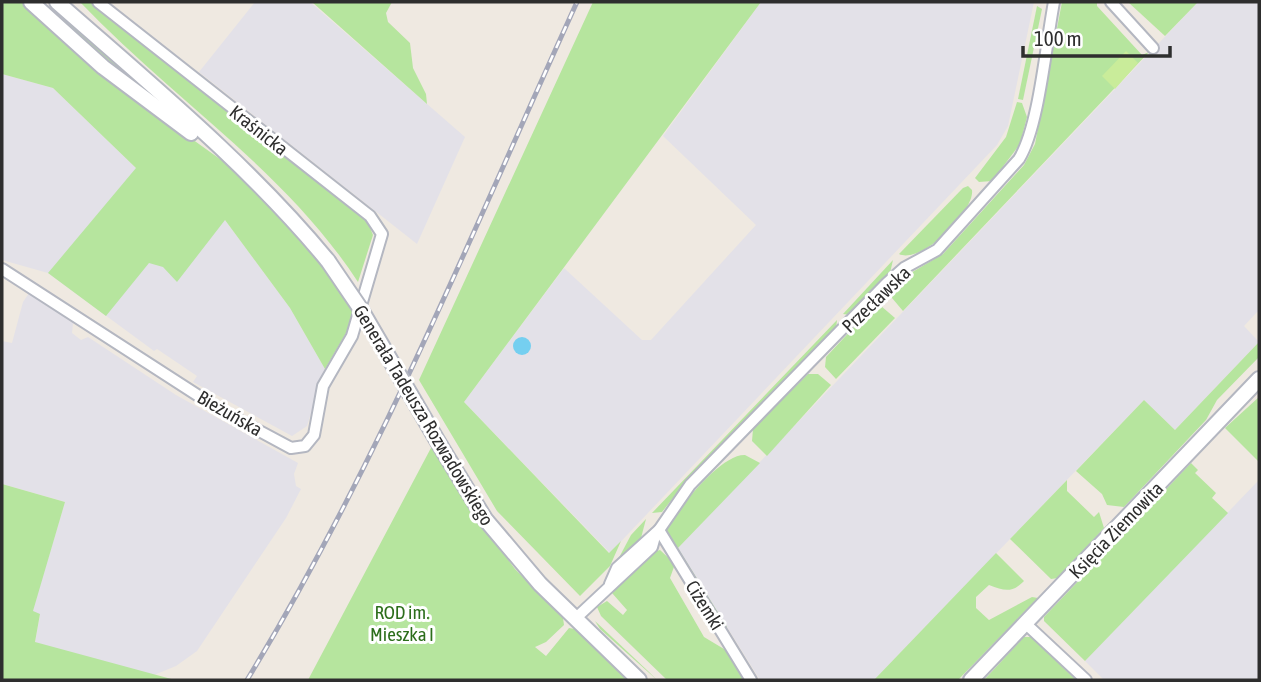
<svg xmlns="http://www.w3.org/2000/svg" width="1261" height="682" font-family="'Asap Condensed',sans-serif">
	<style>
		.industrial { fill: #e3e1e8 }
		.green { fill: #b6e59e }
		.pitch { fill: #c9ec9a }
		.water { fill: #75cff0 }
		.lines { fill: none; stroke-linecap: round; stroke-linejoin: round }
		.street-casing { stroke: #b4b7c1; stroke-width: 14 }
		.secondary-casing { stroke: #b4b7c1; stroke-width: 18 }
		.street { stroke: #fff; stroke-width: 10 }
		.secondary { stroke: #fff; stroke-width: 14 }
		.rail-casing { stroke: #a3a6b8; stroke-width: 5 }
		.rail { stroke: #fff; stroke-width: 2.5; stroke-dasharray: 8; stroke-linecap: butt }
		.secondary-bridge-casing { stroke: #b4b7c1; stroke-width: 18; stroke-linecap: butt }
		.secondary-bridge { stroke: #fff; stroke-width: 14 }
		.labels { text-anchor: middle; stroke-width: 6; stroke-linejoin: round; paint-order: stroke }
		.street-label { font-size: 19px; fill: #2e2e2e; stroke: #fff }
		.park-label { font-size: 19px; fill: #2c6e1b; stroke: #fff }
	</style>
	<rect width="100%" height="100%" fill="#efe9e1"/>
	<g class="industrial">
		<polygon points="255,2 310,2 465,137 417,244 199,72"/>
		<polygon points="761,2 1034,2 1008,126 997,145 610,553 464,402 564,268 642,340 651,340 756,225 663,136"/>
		<polygon points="1198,2 1259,2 1259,310 1244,326 1259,342 1175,430 1144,400 874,680 760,680 678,548"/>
		<polygon points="2,74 53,88 136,168 225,220 290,308 325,369 307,426 292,436 193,382 197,376 157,349 154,351 48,273 2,260"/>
		<polygon points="29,293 73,323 72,333 81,340 88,337 176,395 298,463 294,474 296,486 301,489 286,518 197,651 176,666 154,675 35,643 40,615 32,612 65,502 2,484 2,341 12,343 23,302"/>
		<polygon points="1259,480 1259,680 1104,680 1085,661"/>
	</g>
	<g class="green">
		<polygon points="2,2 22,2 118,86 245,177 326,268 356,316 325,369 290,308 225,220 177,282 163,267 149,263 106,316 48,273 136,168 53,88 2,74"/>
		<polygon points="40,2 105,51 166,106 129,80"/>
		<path d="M80,2H90L366,218L373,235L358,282C285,170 171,98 80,2Z"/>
		<polygon points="312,2 392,2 386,13 388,22 410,43 413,68 426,94 427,104"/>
		<polygon points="593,2 761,2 464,402 609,553 621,541 610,566 580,596 497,511 419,380"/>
		<polygon points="1062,2 1097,2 1097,6 1142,55 1149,52 903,311 892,298 894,288 909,274 943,254 1024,165 1035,144"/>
		<polygon points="1128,2 1198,2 1165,36"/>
		<polygon points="1037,6 1042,9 1023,100 1018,99"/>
		<polygon points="1017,102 1022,103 1027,117 1020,144 992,181 979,182 975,178 1006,137"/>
		<path d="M968,186L972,190C975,211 921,265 899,254L963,188Z"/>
		<polygon points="893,260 890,273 850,315 843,314"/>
		<polygon points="881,306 895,318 836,379 825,367 826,357 872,308"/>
		<polygon points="837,320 836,329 688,479 662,512 652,513"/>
		<polygon points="1259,342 1259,357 1217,400 1206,420 1124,507 1107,505 1102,494 1076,471 1144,400 1175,430"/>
		<polygon points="808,374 818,374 831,385 767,456 752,441 753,429"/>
		<polygon points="1259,397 1259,462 1225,428"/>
		<polygon points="432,446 475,515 515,569 563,618 564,625 546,642 535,647 546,656 569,628 575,629 627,680 308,680"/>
		<path d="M745,455L760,463L678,548L727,627L722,629L665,532C677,510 720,454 745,455Z"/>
		<polygon points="1191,463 1198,470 1195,473 1216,493 1212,498 1228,513 1085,661 1044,621 1044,617"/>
		<polygon points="1067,480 1067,491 1094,517 1099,512 1104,528 1058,578 1051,579 1010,539"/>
		<polygon points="2,484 65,502 33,611 40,614 35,642 175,680 2,680"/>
		<polygon points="646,519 641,538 614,567 631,535"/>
		<polygon points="660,550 675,564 670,578 704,637 729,652 747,680 667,680 601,616 597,607 607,601 623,615 627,610 612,593 650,553"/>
		<path d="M996,553L1024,581C1012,593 1005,591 989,585L976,597V608L989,620L1032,597L1038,598L958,680H874Z"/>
		<polygon points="595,621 649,672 657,680 600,629"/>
		<polygon points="1024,637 1031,637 1076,680 984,680"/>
	</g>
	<polygon class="pitch" points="1126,51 1138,63 1115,89 1102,76"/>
	<circle class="water" cx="522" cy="346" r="9"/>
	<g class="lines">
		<g class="street-casing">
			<g id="street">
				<polyline points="1111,2 1153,48"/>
				<polyline points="2,269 222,411 291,448 305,446 314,435 323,386 352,336 382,234 370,216 98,2"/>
				<polyline points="659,530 751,680"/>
				<path d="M610,584L617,568L659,530L690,485L887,283L904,268L937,250L1019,159C1039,127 1046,43 1054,2"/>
				<polyline points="576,618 652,547 656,533"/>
				<polyline points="1026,624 1086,680"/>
			</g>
		</g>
		<g class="secondary-casing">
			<g id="secondary">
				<polyline points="31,2 103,67 191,133"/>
				<path d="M57,2C150,84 249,165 328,261"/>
				<polyline points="441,447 485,519 540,584 639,680"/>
				<polyline points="971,680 1259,379"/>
			</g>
		</g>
		<use href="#street" class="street"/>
		<use href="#secondary" class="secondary"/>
		<g class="rail-casing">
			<path id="rail" d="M247,680C378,465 473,230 577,2"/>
		</g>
		<use href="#rail" class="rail"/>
		<g class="secondary-bridge-casing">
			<polyline id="secondary-bridge" points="328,261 360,308 441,447"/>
		</g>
		<use href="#secondary-bridge" class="secondary-bridge"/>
	</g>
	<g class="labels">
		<g class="street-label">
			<text transform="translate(259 130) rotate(38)" y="7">Kraśnicka</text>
			<text transform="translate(876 299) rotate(-44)" y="7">Przecławska</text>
			<text transform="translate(230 413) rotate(30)" y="7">Bieżuńska</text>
			<text transform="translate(424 415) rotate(59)" y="7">Generała Tadeusza Rozwadowskiego</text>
			<text transform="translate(1116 530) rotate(-46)" y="7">Księcia Ziemowita</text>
			<text transform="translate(705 605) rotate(58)" y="7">Ciżemki</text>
		</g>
		<g class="park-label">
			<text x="402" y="619">ROD im.<tspan x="402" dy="22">Mieszka I</tspan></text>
		</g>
	</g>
	<rect width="1261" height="682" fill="none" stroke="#2e2e2e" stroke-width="7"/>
	<path d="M1023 46v10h147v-10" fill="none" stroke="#2e2e2e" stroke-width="3.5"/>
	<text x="1034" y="46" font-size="21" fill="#2e2e2e" stroke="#ffffff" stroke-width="5" paint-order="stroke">100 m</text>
</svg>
